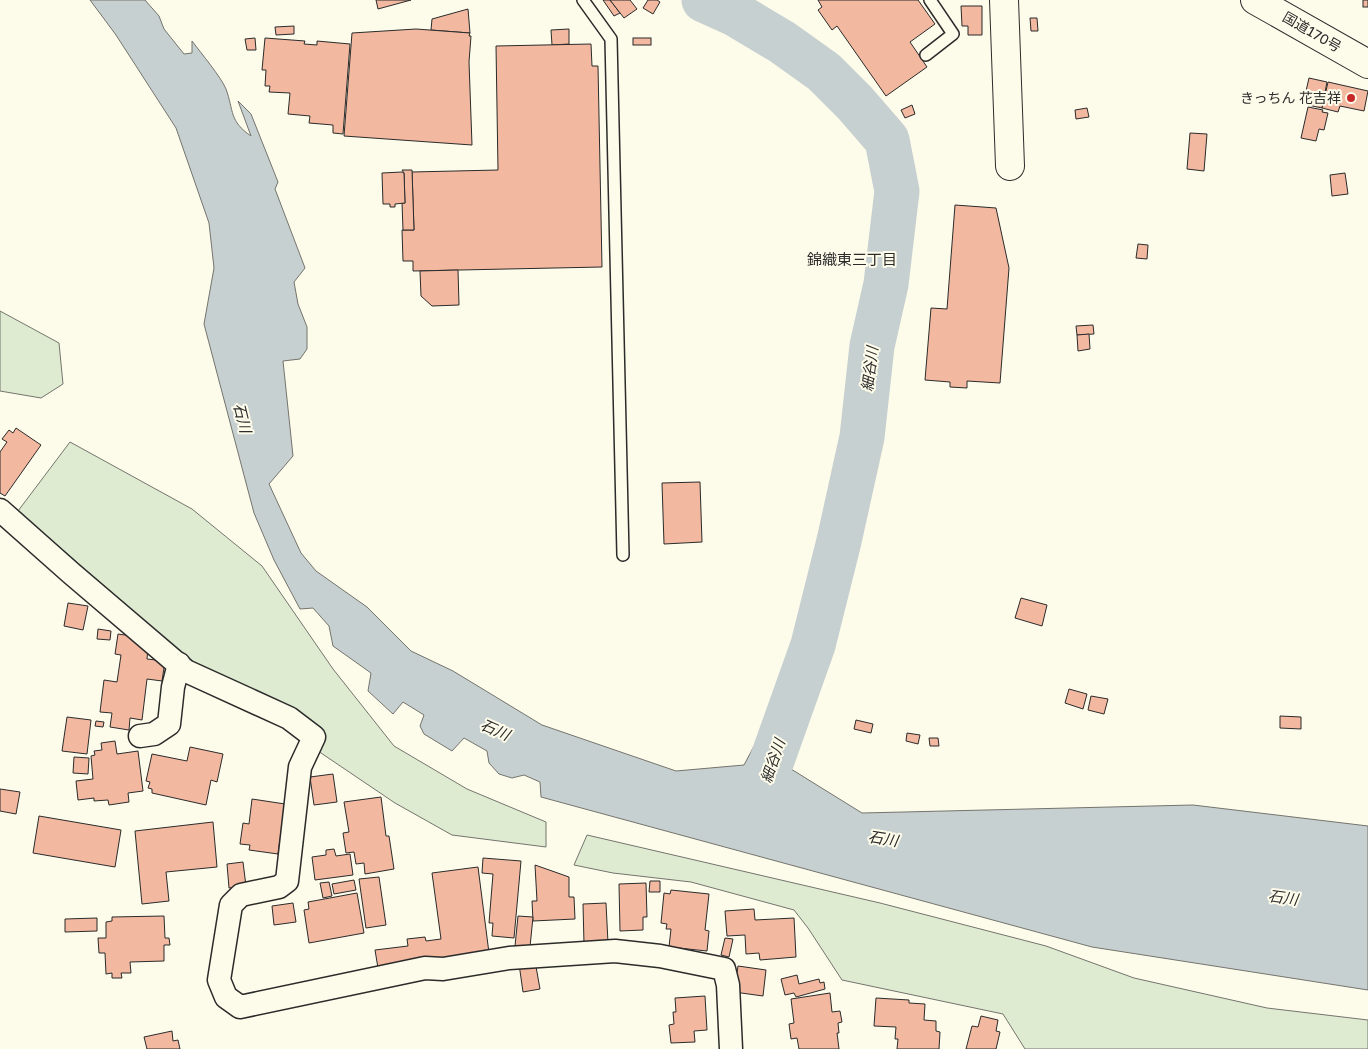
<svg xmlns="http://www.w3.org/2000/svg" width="1368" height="1049" font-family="'Golos Text','Noto Sans JP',sans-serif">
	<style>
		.green { fill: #deebd1; stroke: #74746e }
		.water { fill: #c7d0d0; stroke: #74746e }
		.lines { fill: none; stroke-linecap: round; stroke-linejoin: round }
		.river { stroke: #c7d0d0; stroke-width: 45 }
		.building { fill: #f2b8a0; stroke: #2b2b2b }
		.lane-casing { stroke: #2b2b2b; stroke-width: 14 }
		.street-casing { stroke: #2b2b2b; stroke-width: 25 }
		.secondary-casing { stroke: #2b2b2b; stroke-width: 30 }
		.highway-casing { stroke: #2b2b2b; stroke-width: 30 }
		.lane { stroke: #fdfbea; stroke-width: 11 }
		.street { stroke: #fdfbea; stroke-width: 22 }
		.secondary { stroke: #fdfbea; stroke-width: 28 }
		.highway { stroke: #fdfbea; stroke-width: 28 }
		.poi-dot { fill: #c62828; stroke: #fdfbea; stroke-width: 2 }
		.labels { text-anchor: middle; stroke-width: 4; stroke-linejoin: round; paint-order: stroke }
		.street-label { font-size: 14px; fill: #2b2b2b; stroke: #fdfbea }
		.poi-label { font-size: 14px; fill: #2b2b2b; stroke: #fdfbea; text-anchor: end }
		.neighbourhood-label { font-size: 15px; fill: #2b2b2b; stroke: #fdfbea }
		.water-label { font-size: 15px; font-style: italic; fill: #2b2b2b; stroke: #fdfbea }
	</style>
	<rect width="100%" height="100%" fill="#fdfbea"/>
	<g class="green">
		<polygon points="0,311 59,343 63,384 41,398 0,391"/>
		<polygon points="70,442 192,509 262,566 333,669 394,746 467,789 546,822 546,847 452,835 395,803 321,753 184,655 18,511"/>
		<polygon points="587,835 880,903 1046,946 1134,978 1267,1008 1368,1020 1368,1049 1025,1049 1003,1014 842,980 808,928 794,910 691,882 613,873 574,865"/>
	</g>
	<path class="water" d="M90,0H145L159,16L164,29L184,54L192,53V41C201,53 221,77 226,89C234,111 229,121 251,136L238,101L251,114L278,182L275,189L305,268L294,282L298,304L307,327V349L300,359L283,361L293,456L269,484L301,553L316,571L367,607L411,651L453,671L542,725L676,771L744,765L770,716L793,720L791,769L862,813L1193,805L1368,826V990L1092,947L541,797L540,782L524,775L512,778L499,774L489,763L487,751L464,738L452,751L424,734L420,726L424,715L403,702L393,714L368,691L371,673L333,646L329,626L313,608L300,609L274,560L254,513L204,324L214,268L209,223L176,128L116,35Z"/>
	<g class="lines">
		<polyline class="river" points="704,0 735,14 782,42 824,72 855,103 887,140 897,191 886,284 872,346 862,437 839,541 813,645 766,777"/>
	</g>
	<g class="building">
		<polygon points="376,0 411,0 378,9"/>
		<polygon points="603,0 610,0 620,13 614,16"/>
		<polygon points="610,0 630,0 637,9 624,18"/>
		<polygon points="648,0 657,0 660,2 653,14 643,8"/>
		<polygon points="818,0 918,0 935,24 910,42 927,67 886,96 837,26 832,30 818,10 822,7"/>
		<rect x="1363" y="0" width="5" height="7"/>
		<polygon points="961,6 982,6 982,35 968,35 968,26 962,26"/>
		<polygon points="468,9 470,33 431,30 432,19"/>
		<polygon points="1030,18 1037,18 1038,31 1031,31"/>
		<polygon points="294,26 294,34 276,35 275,27"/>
		<polygon points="416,29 470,33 469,36 471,36 469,62 472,145 344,136 352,33"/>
		<polygon points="569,29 569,44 552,45 551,30"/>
		<polygon points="255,38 256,50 247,50 245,39"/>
		<polygon points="265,38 305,41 304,44 317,45 317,41 350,44 343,134 333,133 333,125 309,123 310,116 288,114 290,93 269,92 270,86 265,86 266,70 262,70"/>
		<rect x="633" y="38" width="18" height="7"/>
		<polygon points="591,44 592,66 598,66 602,267 413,271 413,261 403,261 402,230 414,230 412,172 498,170 496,46"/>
		<polygon points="1309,78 1327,82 1322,108 1303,104"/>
		<polygon points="1328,82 1368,91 1364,111 1340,106 1338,112 1322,108"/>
		<polygon points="912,105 915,114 905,118 901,110"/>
		<polygon points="1308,107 1323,110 1322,112 1328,113 1324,130 1319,129 1316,141 1301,138"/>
		<polygon points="1087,108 1089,117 1076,119 1075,110"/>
		<polygon points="1190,133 1207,134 1204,171 1187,169"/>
		<polygon points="402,170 412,170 414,230 403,230 402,203 405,203 404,173"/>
		<polygon points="402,172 404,173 405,203 395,204 395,207 390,207 390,204 383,204 382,173"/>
		<polygon points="1345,173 1348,194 1332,196 1330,175"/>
		<polygon points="955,205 996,208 1009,268 1000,383 967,381 967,388 950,387 950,382 925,380 931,308 947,309"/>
		<polygon points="1138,244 1148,245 1147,259 1136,258"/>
		<polygon points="458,270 459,305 432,306 421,296 420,271"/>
		<polygon points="1093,325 1094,334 1077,335 1076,326"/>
		<polygon points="1089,334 1090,349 1078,351 1077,335"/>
		<polygon points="16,428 41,445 5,496 0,493 0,452 7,442 2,439 9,430 13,433"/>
		<polygon points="700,482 702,542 664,544 662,483"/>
		<polygon points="1021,598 1047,605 1042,626 1015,618"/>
		<polygon points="68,603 88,606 83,630 64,626"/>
		<polygon points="98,629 111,631 110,640 97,639"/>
		<polygon points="118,634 139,637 148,648 147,659 165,661 162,681 147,679 142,720 130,718 129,730 110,727 112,713 100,712 104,680 117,682 121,655 115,654"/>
		<polygon points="1069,689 1087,694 1083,709 1065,703"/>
		<polygon points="1091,696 1108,699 1104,714 1088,710"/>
		<polygon points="1280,716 1301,717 1301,729 1280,728"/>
		<polygon points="67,717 91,720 87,754 62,751"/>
		<polygon points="856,720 873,724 871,733 854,729"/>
		<polygon points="96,721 104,722 103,727 95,726"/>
		<polygon points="907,733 920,735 918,744 906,741"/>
		<polygon points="929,738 938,738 939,746 930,746"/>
		<polygon points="115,741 117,754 138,751 143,791 128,793 129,802 109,805 108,800 94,801 94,798 78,800 76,781 93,779 91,756 95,755 94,751 102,750 101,743"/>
		<polygon points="190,747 223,754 217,782 211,780 206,805 152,793 152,789 148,788 150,782 146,781 152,754 187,761"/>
		<polygon points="74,757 89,758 88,774 73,773"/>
		<polygon points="333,774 337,802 314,805 310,777"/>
		<polygon points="0,789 20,792 16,814 0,811"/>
		<polygon points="381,797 386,836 389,836 394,869 365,874 364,863 356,864 354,852 346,853 343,833 349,832 344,802"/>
		<polygon points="252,799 285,804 278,854 249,850 250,845 240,844 243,823 249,824"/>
		<polygon points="39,816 121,830 115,867 33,853"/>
		<polygon points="213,822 217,867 166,872 169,901 142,904 135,831"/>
		<polygon points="334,849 336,856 350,854 353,875 315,880 312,857 326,855 326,850"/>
		<polygon points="483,858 521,861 514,938 492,936 493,923 489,923 493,874 482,873"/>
		<polygon points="243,862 246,886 229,888 227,864"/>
		<polygon points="535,865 569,877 569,897 574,897 575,919 533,921 532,901 537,901"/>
		<polygon points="478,867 489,953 378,968 375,950 408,946 407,939 425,937 426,941 441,939 432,873"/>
		<polygon points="379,877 386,925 366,928 359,879"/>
		<polygon points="354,880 356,890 334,894 332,884"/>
		<polygon points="650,881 660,881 660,892 649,892"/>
		<polygon points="329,882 332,896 323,898 320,883"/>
		<polygon points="646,883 647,917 643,917 643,930 620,931 619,884"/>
		<polygon points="671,890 709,894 705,930 709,931 707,951 669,947 671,929 666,929 667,924 661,923 664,893 670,894"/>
		<polygon points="357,893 364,933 309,943 304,910 309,909 308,902"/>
		<polygon points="293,903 296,922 274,925 272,906"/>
		<polygon points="606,903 608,943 584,944 583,904"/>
		<polygon points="754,909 755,920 794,918 796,957 760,960 759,953 746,954 745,935 727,936 725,911"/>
		<polygon points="164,916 165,938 169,938 170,945 164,945 164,961 130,962 131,973 121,973 122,978 112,978 112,973 106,974 105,953 99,953 98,938 106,938 106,922 112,921 112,917"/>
		<polygon points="518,916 533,917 530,947 515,946"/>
		<polygon points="97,918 97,931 65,932 65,919"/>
		<polygon points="725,938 733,939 729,957 721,955"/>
		<polygon points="535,961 540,989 523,992 519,964"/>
		<polygon points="738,966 766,970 763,996 734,992"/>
		<polygon points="797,975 799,984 819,979 820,983 824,982 825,989 796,997 794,993 785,995 781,979"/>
		<polygon points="830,993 832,1012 840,1011 842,1022 838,1023 839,1033 837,1033 839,1049 799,1049 797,1038 791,1039 789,1024 794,1023 791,999"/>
		<polygon points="705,996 707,1030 694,1031 695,1042 671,1043 669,1025 674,1024 673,1012 676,1012 675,998"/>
		<polygon points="876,998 909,1000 909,1003 925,1004 924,1020 936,1021 936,1031 940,1032 939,1049 897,1049 898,1039 895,1039 896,1027 874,1026"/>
		<polygon points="981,1016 998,1020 996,1031 1000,1032 996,1049 966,1049 972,1026 978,1027"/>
		<polygon points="172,1031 173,1041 178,1040 180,1049 147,1049 144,1037"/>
	</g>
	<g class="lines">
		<g class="lane-casing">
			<g id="lane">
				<polyline points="583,0 611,39 623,555"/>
				<polyline points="926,55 953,34 930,0"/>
			</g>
		</g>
		<g class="street-casing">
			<g id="street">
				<polyline points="0,510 71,573 186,671 289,718 314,737 300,767 287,881 279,887 241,895 231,905 219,980 226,997 240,1007 425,968 443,969 509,958 615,951 660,956 724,969 728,985 731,1049"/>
				<polyline points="140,736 154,734 169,724 173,687 179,664"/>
			</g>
		</g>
		<g class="secondary-casing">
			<polyline id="secondary" points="1004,0 1010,166"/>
		</g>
		<g class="highway-casing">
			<polyline id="highway" points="1255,0 1368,64"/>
		</g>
		<use href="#lane" class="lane"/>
		<use href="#street" class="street"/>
		<use href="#secondary" class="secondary"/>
		<use href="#highway" class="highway"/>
	</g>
	<circle class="poi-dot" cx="1351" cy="98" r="5"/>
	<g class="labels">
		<g class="street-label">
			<text transform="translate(1312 32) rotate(30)" y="5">国道170号</text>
		</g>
		<g class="poi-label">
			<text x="1341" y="103">きっちん 花吉祥</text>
		</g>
		<g class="neighbourhood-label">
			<text x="852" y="265">錦織東三丁目</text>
		</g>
		<g class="water-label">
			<text transform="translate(870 369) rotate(-83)" y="5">細谷川</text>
			<text transform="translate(242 418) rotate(76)" y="5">石川</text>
			<text transform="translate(495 730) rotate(24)" y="5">石川</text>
			<text transform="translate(773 761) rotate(-71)" y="5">細谷川</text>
			<text transform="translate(883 839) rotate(9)" y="5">石川</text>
			<text transform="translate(1283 898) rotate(8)" y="5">石川</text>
		</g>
	</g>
</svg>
